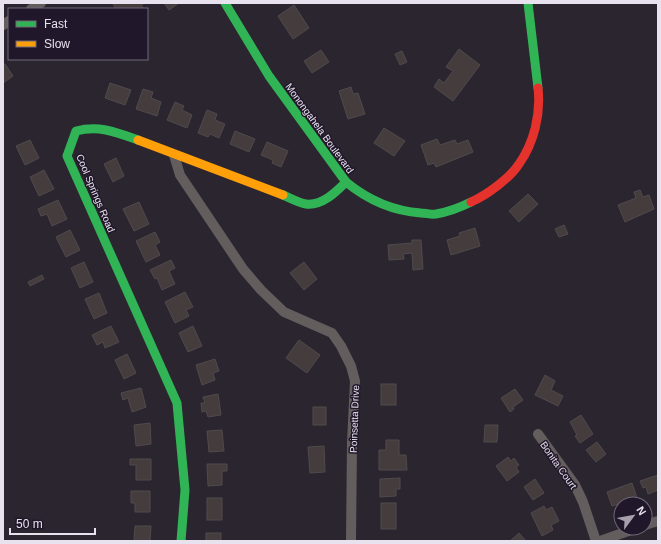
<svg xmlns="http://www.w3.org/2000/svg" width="661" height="544" font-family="Arial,sans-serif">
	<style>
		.building { fill: #443c3d; stroke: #504a4c }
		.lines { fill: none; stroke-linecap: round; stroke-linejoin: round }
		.street { stroke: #645d5e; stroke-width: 10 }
		.fast { stroke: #30b455; stroke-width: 9 }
		.slow { stroke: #ff9f0a; stroke-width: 9 }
		.jam { stroke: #e5322d; stroke-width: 9 }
		.labels { text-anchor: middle; stroke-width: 3; stroke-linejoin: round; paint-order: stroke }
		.street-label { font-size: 10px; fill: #e8e2ee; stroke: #21172a }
	</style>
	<rect width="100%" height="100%" fill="#2b2530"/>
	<g class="building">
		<polygon points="115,3 145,3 141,5 144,9 116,9 113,4"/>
		<polygon points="164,3 179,3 169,10"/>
		<polygon points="294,5 309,28 293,39 278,16"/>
		<polygon points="459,49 480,65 453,101 434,87 439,79 444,83 453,71 446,67"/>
		<polygon points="321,50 329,62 312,73 304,61"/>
		<polygon points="402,51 407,62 400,65 395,54"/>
		<polygon points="5,64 13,76 3,83 3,65"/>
		<polygon points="110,83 131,90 125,105 105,98"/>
		<polygon points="351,87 353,94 358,93 365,114 348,119 339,91"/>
		<polygon points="143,89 153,92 151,98 161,102 157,116 136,109"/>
		<polygon points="175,102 184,106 182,110 192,115 187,128 167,120"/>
		<polygon points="207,110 217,114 215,120 225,124 219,138 210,134 208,137 198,133"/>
		<polygon points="384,128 405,141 394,156 374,143"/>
		<polygon points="235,131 255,139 249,152 230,144"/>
		<polygon points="437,139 440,145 455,140 457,144 468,140 473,152 436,167 434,163 428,165 421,145"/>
		<polygon points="30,140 39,158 25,165 16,146"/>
		<polygon points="267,142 288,151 281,167 272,163 273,160 261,155"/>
		<polygon points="116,158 124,176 113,182 104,164"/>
		<polygon points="44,170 54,189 39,196 30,177"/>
		<polygon points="640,190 643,197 649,195 654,209 625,222 618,205 636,198 634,192"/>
		<polygon points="528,194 538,204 519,222 509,211"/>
		<polygon points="58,200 67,219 52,226 47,214 41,216 38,209"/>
		<polygon points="139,202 149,224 134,231 123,209"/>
		<polygon points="564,225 568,234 559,237 555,229"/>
		<polygon points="475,228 480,246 451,255 447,240 460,236 459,233"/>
		<polygon points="70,230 80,250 66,257 56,237"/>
		<polygon points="155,232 160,242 155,245 160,255 146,262 136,241"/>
		<polygon points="412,240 421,240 423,269 413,270 412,253 403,254 404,259 389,260 388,245 412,243"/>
		<polygon points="171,260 175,268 169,271 175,284 162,290 157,278 155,279 150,270"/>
		<polygon points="84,262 93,282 80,288 71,268"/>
		<polygon points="304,262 317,279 304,290 290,273"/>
		<polygon points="42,275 44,279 30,286 28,282"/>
		<polygon points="185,292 193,307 186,310 189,316 175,323 165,302"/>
		<polygon points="99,293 107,313 94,319 85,299"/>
		<polygon points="111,326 119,342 105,348 103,342 97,345 92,335"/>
		<polygon points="193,326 202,346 188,352 179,333"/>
		<polygon points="299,340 320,355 307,373 286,358"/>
		<polygon points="127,354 136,373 124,379 115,360"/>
		<polygon points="215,359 219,371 213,373 215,380 202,385 196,365"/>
		<polygon points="545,375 555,381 551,390 563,396 558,406 535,395"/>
		<rect x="381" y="384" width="15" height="21"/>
		<polygon points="141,388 146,407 132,412 128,398 123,400 121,393"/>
		<polygon points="515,389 523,400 513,407 514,409 510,412 501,398"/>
		<polygon points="218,394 221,415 208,417 206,411 202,412 201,403 205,403 203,397"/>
		<rect x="313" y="407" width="13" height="18"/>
		<polygon points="581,415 593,434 580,443 575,436 577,435 570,422"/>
		<polygon points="150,423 151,444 136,446 134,425"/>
		<polygon points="485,425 498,425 497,442 484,442"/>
		<polygon points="222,430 224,451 209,452 207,431"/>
		<polygon points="386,440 399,440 399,455 406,455 407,470 379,470 379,450 386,450"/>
		<polygon points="597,442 606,454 596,462 586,450"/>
		<polygon points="324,446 325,472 310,473 308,447"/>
		<polygon points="508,457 511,461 514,458 519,465 516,467 519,472 507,481 496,466"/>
		<polygon points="130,459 151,459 151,480 136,480 136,465 130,465"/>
		<polygon points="207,464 227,464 227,471 222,471 222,485 208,486"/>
		<polygon points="658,475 658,490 648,494 646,487 643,488 640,481"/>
		<polygon points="400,478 400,489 396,489 396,496 380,497 380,479"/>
		<polygon points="535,479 544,493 533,500 524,487"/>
		<polygon points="632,483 637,498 612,506 607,492"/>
		<polygon points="131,491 150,491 150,512 135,512 135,503 131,503"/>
		<rect x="207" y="498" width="15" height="22"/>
		<rect x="381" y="503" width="15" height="26"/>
		<polygon points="544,506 546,510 552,507 559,521 551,525 553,530 542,536 531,513"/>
		<polygon points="135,526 151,526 150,541 134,541"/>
		<rect x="206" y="533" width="15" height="8"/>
		<polygon points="519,533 526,541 510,541"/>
	</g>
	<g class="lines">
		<g class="street">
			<polyline points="31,9 41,3"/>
			<polyline points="3,25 9,21"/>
			<polyline points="174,155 180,175 243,269 261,290 284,312 332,333 341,346 351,366 355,381 352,443 351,541"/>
			<polyline points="538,434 575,485 583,502 596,541"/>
			<polyline points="645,525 658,521"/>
			<polyline points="600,541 637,528"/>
		</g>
		<g class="fast">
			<path d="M225,3L269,76L346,182C368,200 393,211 421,213C426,213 432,215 436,214C448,212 461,207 471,202"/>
			<polyline points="528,3 538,88"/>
			<path d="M138,140C116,132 99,125 76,131L67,156L177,403L185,490L181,541"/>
			<path d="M283,195C290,198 299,203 306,204C322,206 336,192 346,182"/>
		</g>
		<polyline class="slow" points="138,140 283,195"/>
		<path class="jam" d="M471,202C487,195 510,178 519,164C534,143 541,114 538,88"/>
	</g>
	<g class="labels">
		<g class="street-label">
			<text transform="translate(320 128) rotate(54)" y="4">Monongahela Boulevard</text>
			<text transform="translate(96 193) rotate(67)" y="4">Cool Springs Road</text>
			<text transform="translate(354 419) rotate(-88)" y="4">Poinsetta Drive</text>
			<text transform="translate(559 465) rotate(55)" y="4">Bonita Court</text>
		</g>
	</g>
	<rect width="661" height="544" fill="none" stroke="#e8e2ee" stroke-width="8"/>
	<rect x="8" y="8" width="140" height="52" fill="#21172a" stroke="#716878"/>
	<rect x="16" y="21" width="20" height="6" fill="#30b455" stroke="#716878"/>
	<text x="44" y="28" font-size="12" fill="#e8e2ee">Fast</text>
	<rect x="16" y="41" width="20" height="6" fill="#ff9f0a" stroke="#716878"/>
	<text x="44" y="48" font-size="12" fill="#e8e2ee">Slow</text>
	<g transform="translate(633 516) rotate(58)"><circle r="19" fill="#21172a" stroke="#716878"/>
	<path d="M0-3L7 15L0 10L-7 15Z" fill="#a6a0ac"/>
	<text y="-6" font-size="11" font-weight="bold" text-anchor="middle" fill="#e8e2ee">N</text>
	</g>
	<path d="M10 528v6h85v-6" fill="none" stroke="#e8e2ee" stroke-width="2"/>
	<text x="16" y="528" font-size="12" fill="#e8e2ee" stroke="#21172a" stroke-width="3" paint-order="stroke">50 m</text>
</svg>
